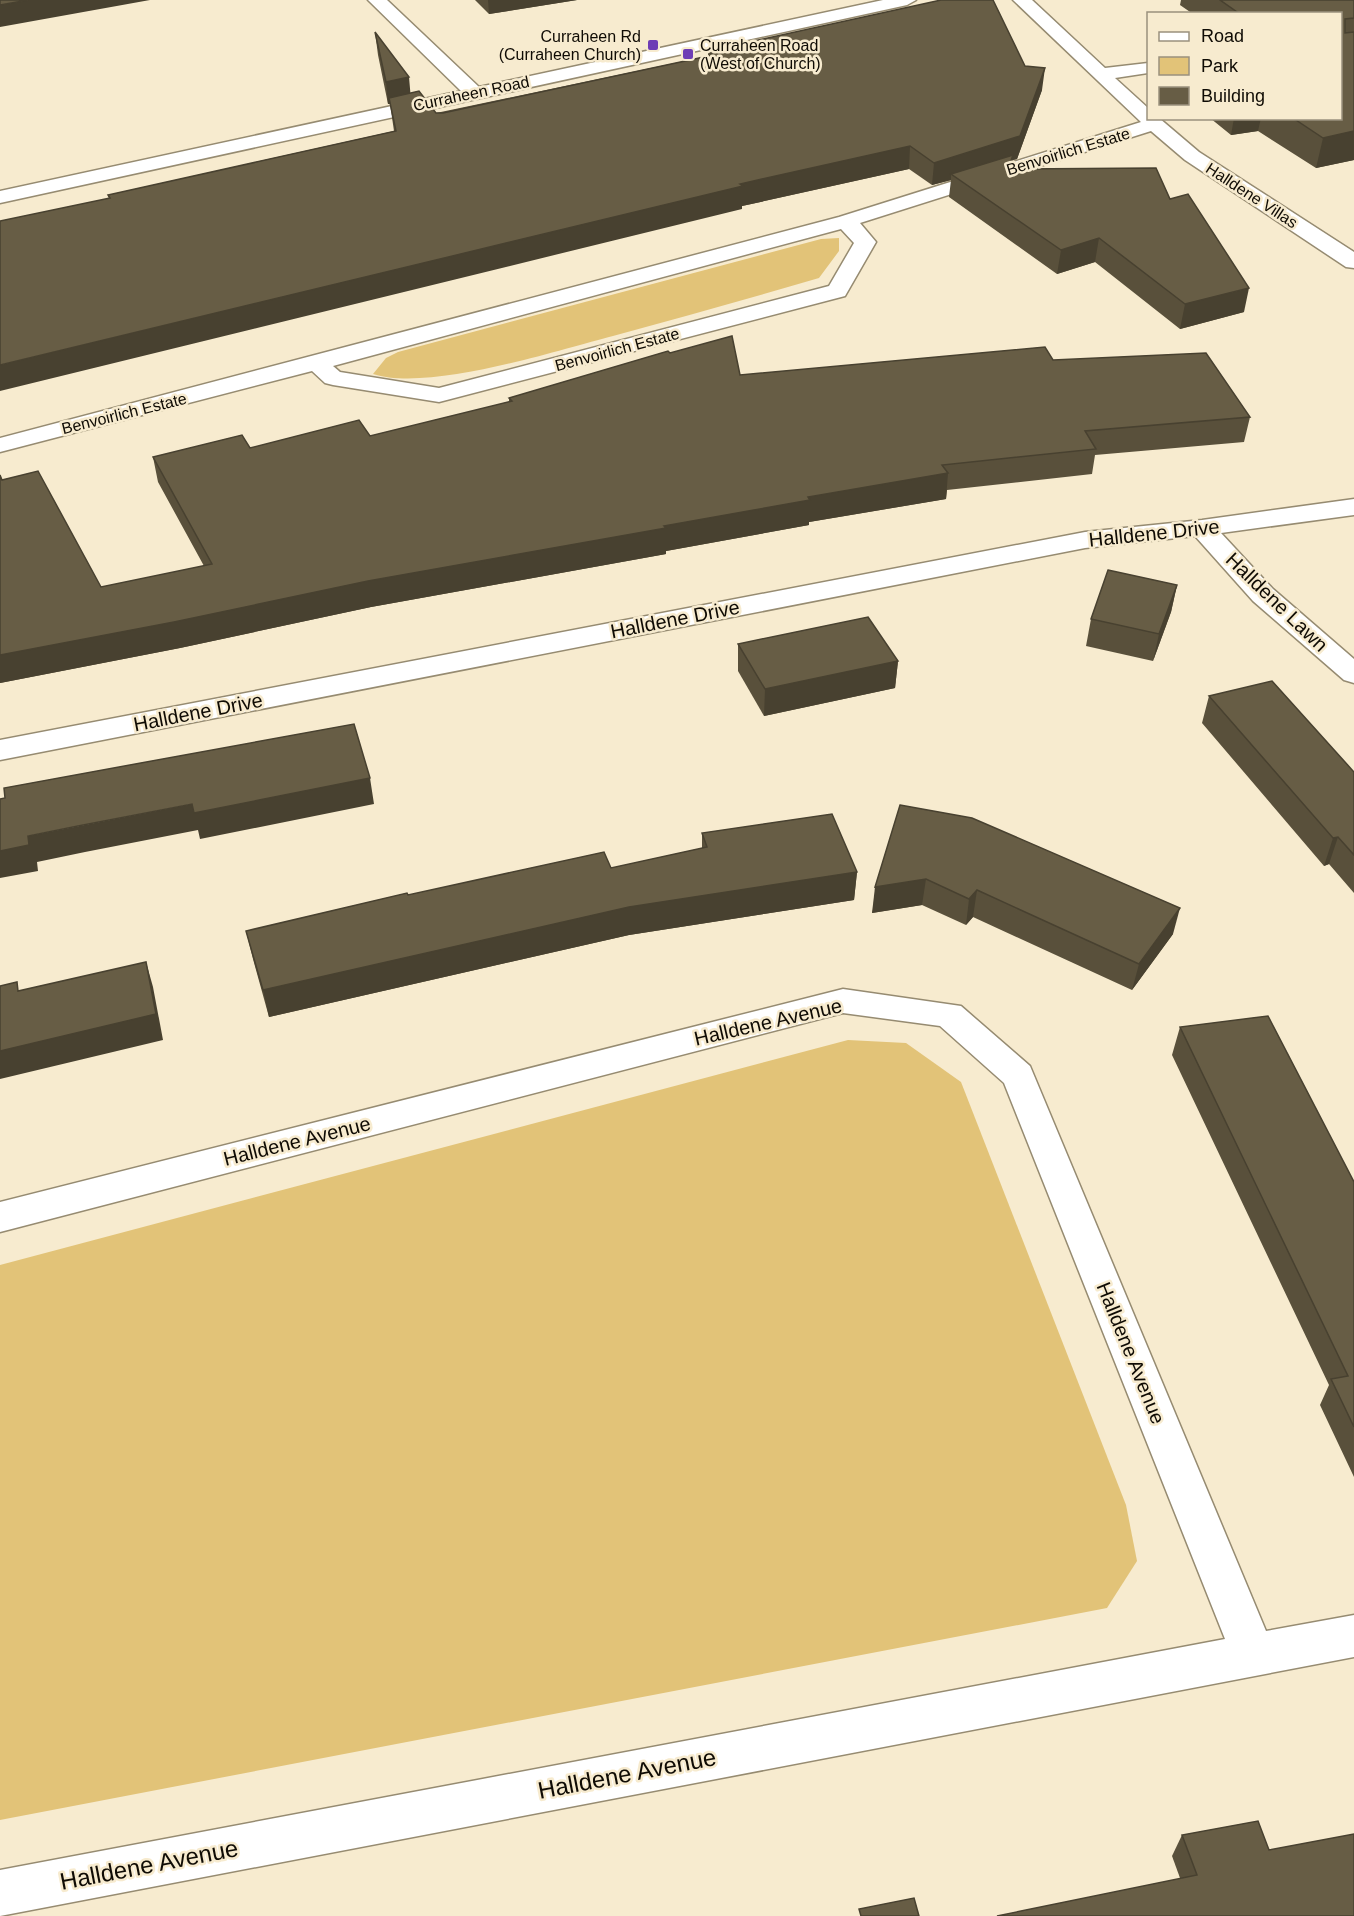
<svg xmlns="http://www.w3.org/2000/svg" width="1354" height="1916" font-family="Arial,sans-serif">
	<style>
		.green { fill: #e2c378 }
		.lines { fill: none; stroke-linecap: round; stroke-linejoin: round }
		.minor-casing { stroke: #968b71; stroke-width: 3 }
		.minor { fill: #fff; fill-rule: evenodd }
		.wall { fill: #59503b }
		.shaded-wall { fill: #484130 }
		.building { fill: #675d45; stroke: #484130; stroke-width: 1.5 }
		.poi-dot { fill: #6e3db5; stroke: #f7ebcf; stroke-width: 2 }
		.labels { text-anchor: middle; stroke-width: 5; stroke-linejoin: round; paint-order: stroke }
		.far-poi-label { font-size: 16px; fill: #0f0b04; stroke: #f7ebcf; text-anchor: end }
		.far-street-label { font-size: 16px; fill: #0f0b04; stroke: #f7ebcf }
		.street-label { font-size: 20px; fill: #0f0b04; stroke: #f7ebcf }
		.near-street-label { font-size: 24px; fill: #0f0b04; stroke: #f7ebcf }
	</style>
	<rect width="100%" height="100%" fill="#f7ebcf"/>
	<g class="green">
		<path d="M839,238V251L819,278C751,298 682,317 613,336C555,351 429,392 373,374L386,358L398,352L821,239Z"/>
		<polygon points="848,1040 906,1043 961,1082 1126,1505 1137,1561 1107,1608 0,1820 0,1265"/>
	</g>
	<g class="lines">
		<g class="minor-casing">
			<g id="minor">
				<polygon points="368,0 387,0 479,87 883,0 916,0 907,5 0,203 0,191 461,91"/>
				<path d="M1013,0H1032L1105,68L1148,63V73L1115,78L1148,108V118H1159L1199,152L1354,252V268L1346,267L1185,160L1151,131L860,223L876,242L845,296L439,402L333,385L325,383L312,371L0,452V438L839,217L1141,122ZM841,229L854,243L829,286L439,388L340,372L333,366Z"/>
				<polygon points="1354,499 1354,515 1221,533 1273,589 1354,659 1354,683 1344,680 1253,601 1195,536 1085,548 0,760 0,740 1085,532 1202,520"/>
				<polygon points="843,989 961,1006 1030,1066 1266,1631 1354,1615 1354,1657 0,1916 0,1870 1225,1639 1004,1083 940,1026 843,1013 0,1232 0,1202"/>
			</g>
		</g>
		<use href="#minor" class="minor"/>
	</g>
	<g class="wall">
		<polygon points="475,0 577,0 489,14"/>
		<polygon points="1181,0 1354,0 1354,160 1316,168 1258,131 1231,135 1210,118 1341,118 1341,14 1193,14 1180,5"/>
		<polygon points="375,32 410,93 436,113 708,56 708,51 1025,66 1042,90 1017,159 1013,160 1011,169 1170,199 1244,312 1180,329 1095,262 1057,274 949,197 951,180 932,185 909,169 742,206 742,209 109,198 108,195 394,131 390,104 388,104 378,55"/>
		<polygon points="670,353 740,375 1053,360 1250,417 1244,442 1095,455 1092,474 947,490 946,499 809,522 809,525 666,551 666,554 371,607 180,648 0,683 0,475 2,480 101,587 204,566 158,482 153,457 370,436 509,402 509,398"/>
		<polygon points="1177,585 1171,612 1153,661 1086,646 1091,619"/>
		<polygon points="738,644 898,661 895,688 764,716 738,671"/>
		<polygon points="1209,696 1354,772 1354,893 1329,864 1324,866 1202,723"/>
		<polygon points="900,805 1173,934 1132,990 973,917 966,925 922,905 872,913"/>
		<polygon points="702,833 857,872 854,900 629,935 269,1017 253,959 246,931 408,895 611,868 702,848"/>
		<polygon points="1180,1027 1354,1182 1354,1477 1320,1405 1329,1385 1172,1055"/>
		<polygon points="1182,1835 1269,1850 1354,1916 1180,1878 1172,1856"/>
	</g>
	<g class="shaded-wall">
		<polygon points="28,0 150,0 0,27 0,5"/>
		<polygon points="488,0 577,0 489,14"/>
		<polygon points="1045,68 1042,90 1017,159 1013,160 1010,178 951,174 951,180 932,185 934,163"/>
		<polygon points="409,77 411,100 389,98 390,104 388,104 386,82"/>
		<polygon points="1234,118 1261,118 1258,131 1231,135"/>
		<polygon points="1354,131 1354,160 1316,168 1323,138"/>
		<polygon points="910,146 909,169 742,206 742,209 0,391 0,365 740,184"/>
		<polygon points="1099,238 1095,262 1057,274 1061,250"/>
		<polygon points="1249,288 1244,312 1180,329 1185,304"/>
		<polygon points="948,473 946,499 809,522 809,525 666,551 666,554 371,607 180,648 0,683 0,655 368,581 664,526 808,497"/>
		<polygon points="1177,585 1171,612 1153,661 1159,634"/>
		<polygon points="898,661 895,688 764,716 765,689"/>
		<polygon points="370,778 374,804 200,839 198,830 85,852 37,862 38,871 0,878 0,851 28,836 192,804"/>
		<polygon points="1338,837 1329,864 1324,866 1333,838"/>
		<polygon points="857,872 854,900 629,935 269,1017 263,990 629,907"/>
		<polygon points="926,879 922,905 872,913 875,887"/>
		<polygon points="977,890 973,917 966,925 969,899"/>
		<polygon points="1180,908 1173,934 1132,990 1139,964"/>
		<polygon points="146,962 153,987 163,1040 0,1079 0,1051"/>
	</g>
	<g class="building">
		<polygon points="0,0 28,0 0,5"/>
		<polygon points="941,0 993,0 1025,66 1045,68 1020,136 934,163 910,146 740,184 743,186 0,365 0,221 110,198 108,195 396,131 389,98 419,91 436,113 443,113 713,55 708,51"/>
		<polygon points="1220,0 1354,0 1354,18 1345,19 1345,33 1354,32 1354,131 1323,138 1293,118 1341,118 1341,14 1240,14"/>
		<polygon points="375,32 409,77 386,82"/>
		<polygon points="1013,155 1008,169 1156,168 1170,199 1188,194 1249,288 1185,304 1099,238 1061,250 951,174"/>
		<polygon points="732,336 740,375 1045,347 1053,360 1206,353 1250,417 1085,431 1096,449 942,465 948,473 808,497 810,500 664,526 666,528 368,581 174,622 0,655 0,475 2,480 38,471 101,587 212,564 153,457 242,435 250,448 359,420 370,436 512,401 509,398 668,351 670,353"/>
		<polygon points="1108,570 1177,585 1159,634 1091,619"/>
		<polygon points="868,617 898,661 765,689 738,644"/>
		<polygon points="1272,681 1354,772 1354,855 1338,837 1333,838 1209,696"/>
		<polygon points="354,724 370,778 194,813 192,804 78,826 28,836 29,845 0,851 0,799 5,798 4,788"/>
		<polygon points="900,805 972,818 1180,908 1139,964 977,890 969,899 926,879 875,887"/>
		<polygon points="832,814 857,872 629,907 263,990 246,931 407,893 408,895 604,852 611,868 707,847 702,833"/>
		<polygon points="146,962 156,1014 0,1051 0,986 17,982 18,991"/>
		<polygon points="1268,1016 1354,1182 1354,1427 1331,1379 1348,1376 1180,1027"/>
		<polygon points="1258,1821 1269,1850 1354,1834 1354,1916 997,1916 1197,1875 1182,1835"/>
		<polygon points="914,1898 919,1916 861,1916 859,1909"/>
	</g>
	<g class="poi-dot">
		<rect x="647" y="39" width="12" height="12" rx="3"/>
		<rect x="682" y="48" width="12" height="12" rx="3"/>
	</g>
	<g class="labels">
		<g class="far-poi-label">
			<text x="641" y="42">Curraheen Rd<tspan x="641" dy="18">(Curraheen Church)</tspan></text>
			<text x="700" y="51" text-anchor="start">Curraheen Road<tspan x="700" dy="18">(West of Church)</tspan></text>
		</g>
		<g class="far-street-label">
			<text transform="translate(471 93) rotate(-12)" y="6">Curraheen Road</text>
			<text transform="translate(1068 151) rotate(-17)" y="6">Benvoirlich Estate</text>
			<text transform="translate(1252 195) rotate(33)" y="6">Halldene Villas</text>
			<text transform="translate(617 349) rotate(-15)" y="6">Benvoirlich Estate</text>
			<text transform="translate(124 413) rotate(-14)" y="6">Benvoirlich Estate</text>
		</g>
		<g class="street-label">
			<text transform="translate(1154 533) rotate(-6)" y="7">Halldene Drive</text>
			<text transform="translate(1277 602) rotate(44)" y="7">Halldene Lawn</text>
			<text transform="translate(675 619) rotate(-11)" y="7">Halldene Drive</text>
			<text transform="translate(198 712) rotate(-11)" y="7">Halldene Drive</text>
			<text transform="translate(768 1022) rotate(-13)" y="7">Halldene Avenue</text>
			<text transform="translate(297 1141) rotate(-14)" y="7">Halldene Avenue</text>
			<text transform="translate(1131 1353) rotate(68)" y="7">Halldene Avenue</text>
		</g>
		<g class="near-street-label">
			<text transform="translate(627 1774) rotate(-11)" y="8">Halldene Avenue</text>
			<text transform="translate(149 1865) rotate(-11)" y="8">Halldene Avenue</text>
		</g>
	</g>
	<rect x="1147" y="12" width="195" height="108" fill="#f7ebcf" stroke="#9a917e" stroke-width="1.5"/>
	<rect x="1159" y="32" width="30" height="9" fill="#ffffff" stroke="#9a917e" stroke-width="1.5"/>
	<text x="1201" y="42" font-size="18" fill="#0f0b04">Road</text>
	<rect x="1159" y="57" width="30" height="18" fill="#e2c378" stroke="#9a917e" stroke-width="1.5"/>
	<text x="1201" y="72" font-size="18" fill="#0f0b04">Park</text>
	<rect x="1159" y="87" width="30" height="18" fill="#675d45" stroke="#9a917e" stroke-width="1.5"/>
	<text x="1201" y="102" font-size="18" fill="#0f0b04">Building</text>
</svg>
